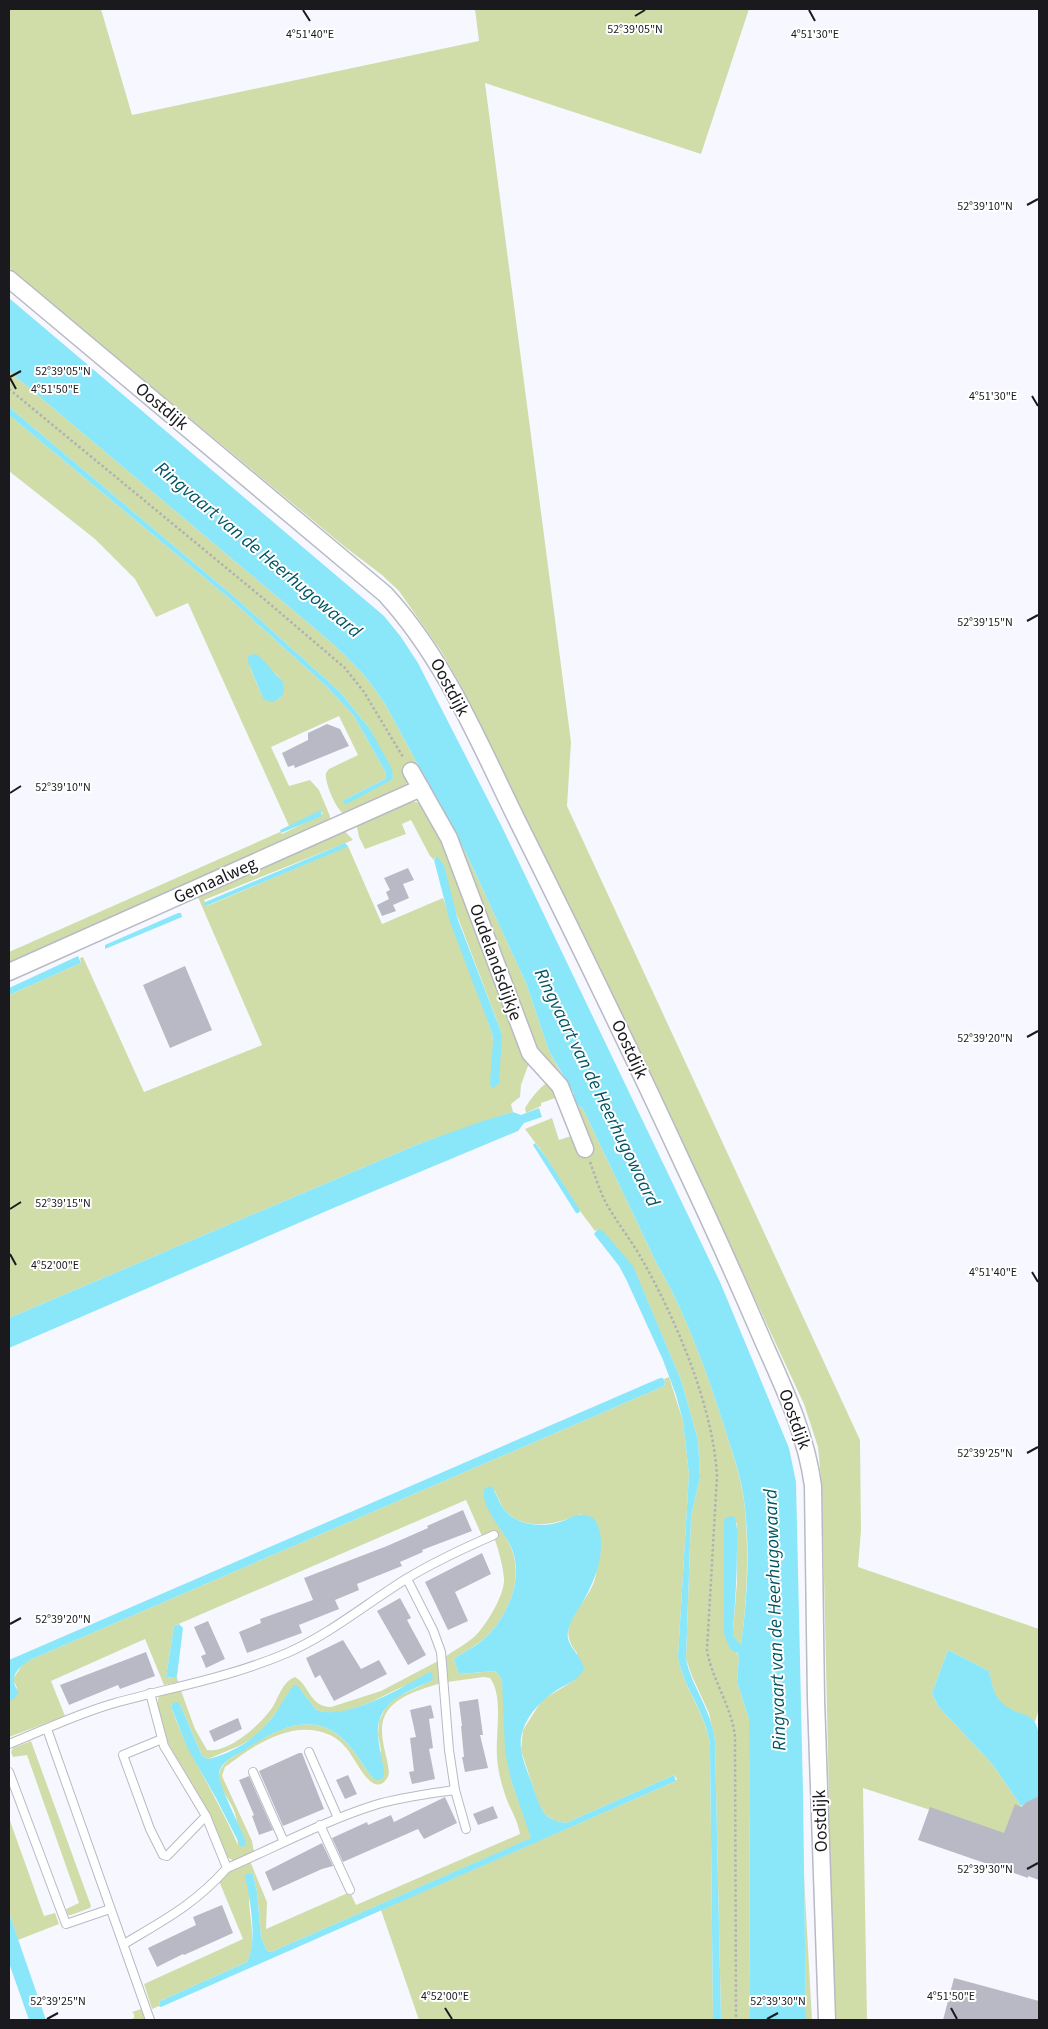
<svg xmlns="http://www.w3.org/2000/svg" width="1048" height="2029" font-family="'Source Sans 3',sans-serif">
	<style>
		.green { fill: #d0dda9; fill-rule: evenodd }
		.water { fill: #8ae6f9 }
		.building { fill: #b8b9c4 }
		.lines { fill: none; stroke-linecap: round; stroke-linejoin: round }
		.service-casing { stroke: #b8bac4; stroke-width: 10 }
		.minor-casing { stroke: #b8bac4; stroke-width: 19 }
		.path { stroke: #b0b0b6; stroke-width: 2.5; stroke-dasharray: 2.5 2.5; stroke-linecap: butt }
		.service { stroke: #fff; stroke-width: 8 }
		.minor { stroke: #fff; stroke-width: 16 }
		.ticks { fill: none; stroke: #1a1a1e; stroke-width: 2 }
		.labels { text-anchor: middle; stroke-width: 4; stroke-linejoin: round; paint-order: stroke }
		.street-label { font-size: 18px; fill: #1a1a1e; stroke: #fff }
		.water-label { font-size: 19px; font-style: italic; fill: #005562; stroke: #fff }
		.ticks-label { font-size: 12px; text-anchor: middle; fill: #1a1a1e; stroke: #fff; stroke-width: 4; stroke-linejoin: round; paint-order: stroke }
	</style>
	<rect width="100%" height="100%" fill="#f7f8ff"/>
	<g class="green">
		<path d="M9,9H101L132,115L479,41L475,9H749L701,154L485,83L571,742L567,806L860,1440L861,1530L858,1567L1039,1629V1708L1035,1722C1025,1713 1012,1712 1002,1705C993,1697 991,1681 989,1671L948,1650L932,1693L938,1706L993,1765L1021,1806L1010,1836L863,1788L867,2020H834L822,1488L818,1447L804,1404L663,1102L459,682L441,651L399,591L382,575L345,547L9,268Z"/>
		<path d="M9,371L319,632C346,655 366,674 385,704L466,853L526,983L549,1051L574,1095L571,1096L537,1057L476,893L408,780L405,788L351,815C348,815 345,815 343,813C336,809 324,781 326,773L329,769L358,755L339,716L271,747L289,786L310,780L319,790L330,816V821L9,968V952L280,832L282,834L323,814L321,811L289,826L188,603L156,617L135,579L95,539L9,471V415L230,599L326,686L354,716L386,773L385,779L344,800L393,779L370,729L340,692L237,599L9,407ZM248,657C262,664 281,672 284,688L279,699L262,696L251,670Z"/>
		<polygon points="412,801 423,804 433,818 529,1063 521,1085 520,1097 511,1104 513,1112 421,1143 9,1318 9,995 81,963 80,958 83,957 144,1092 262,1045 197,895 342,828 353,840 204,900 207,906 348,846 382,924 443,898 492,1033 493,1042 502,1034 435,857 434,860 430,856 411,820 402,824 406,834 365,849 359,837 356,822"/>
		<path d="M549,1081L561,1096L541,1103V1106L526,1113L525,1108C531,1098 539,1088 549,1081Z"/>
		<path d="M577,1104L583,1109L657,1264C687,1315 707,1373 725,1429C733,1455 743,1482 745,1510C749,1555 747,1601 741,1646L733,1636V1631L737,1582V1523H724V1634L739,1657L737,1682L749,1719L750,2020H721L715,1741L709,1713L692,1676L686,1659L691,1517L700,1477L698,1440L681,1380L636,1274L598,1229L595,1231L580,1211L546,1157L525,1129L552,1118L559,1140L574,1135V1105Z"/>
		<path d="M669,1377L683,1421L689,1474L678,1657C683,1688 706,1713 710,1745L713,2020H419L381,1910L676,1781L677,1779L674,1775L566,1823L555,1821L546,1815L539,1806L521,1750L523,1730L542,1700L575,1680L577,1653C551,1622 591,1605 596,1574C598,1565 584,1525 581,1514C557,1524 524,1533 504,1509C500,1504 498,1497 495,1491L484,1489C482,1503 502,1528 508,1541C526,1574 510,1615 484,1639C475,1646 465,1652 455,1658L454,1660L459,1674L496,1671L502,1680L511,1780L532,1838L271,1952L267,1951L261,1937L257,1892L253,1874C252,1880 249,1888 249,1894C248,1914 258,1943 247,1962L160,2001L159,2006L152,2009L144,1984L243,1939L219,1881L229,1872L250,1861L267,1902L266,1929L350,1892L356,1905L520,1834C518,1823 514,1815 509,1805C503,1791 498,1773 497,1757C495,1734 504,1697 490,1678L484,1677L447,1682L445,1657C454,1650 465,1645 474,1637C486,1626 505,1594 504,1579C503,1566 499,1552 495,1540L494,1538L482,1536L466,1500L174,1626L166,1677L176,1678L177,1676L178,1682L164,1685L145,1639L51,1681L65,1716L9,1737V1701L17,1688L13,1679L23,1664L32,1659L664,1386L665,1382L664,1379Z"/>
		<path d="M438,1661L441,1683C417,1691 381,1699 382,1731C382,1745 388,1759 389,1773C387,1782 379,1789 370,1781C355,1767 351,1745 330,1735C293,1718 254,1745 225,1767L222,1776L252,1841L254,1852L234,1861L227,1857L205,1806L165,1738L157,1707L158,1699L160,1695L180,1688L195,1729L207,1750C229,1753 260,1725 272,1708C279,1697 282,1682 295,1677C310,1686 310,1707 331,1707L381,1691ZM433,1680L397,1697L386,1707L379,1721L378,1735L381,1750L373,1778C363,1766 356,1752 345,1741C307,1703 263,1738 228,1760C205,1781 232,1796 236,1817C238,1826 237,1836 238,1845C218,1798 188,1755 171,1707L172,1703L180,1704L202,1756L208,1759L239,1746L258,1735L279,1709L300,1689L316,1710C345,1720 377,1698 402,1687C412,1683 423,1682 433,1680Z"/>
		<polygon points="31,1741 91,1906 90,1908 71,1915 68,1915 66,1909 79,1903 27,1755 13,1757 11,1752 13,1748"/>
		<polygon points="9,1818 44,1916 55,1913 59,1924 18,1940 9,1913"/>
		<polygon points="804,1877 812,2020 806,2020"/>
		<polygon points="141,2009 145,2020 129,2020 134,2018 134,2014 132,2012"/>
	</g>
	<g class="water">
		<path d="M9,298L364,599L384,616L401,637L418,663L502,827L720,1282L789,1448L796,1482L803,1793L806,2020H750L749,1719L737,1682L739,1657L737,1653L730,1649L724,1634V1523L725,1518L732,1516L735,1518C738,1527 737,1538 737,1549C737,1576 735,1603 733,1631V1636L741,1645C747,1601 750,1554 745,1509C743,1481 733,1455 725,1429C707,1373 687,1315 657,1264L583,1109L577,1104L574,1105L560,1100L574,1094L549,1051L526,983L466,853L385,704C366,674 346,655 319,632L9,371Z"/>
		<polygon points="9,407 237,599 340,692 370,729 392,769 393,779 347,804 344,803 344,800 385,779 386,773 354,716 326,686 230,599 9,415"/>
		<path d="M253,654L258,655L283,682C286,693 282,698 272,702L265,700L262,696L248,662V657Z"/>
		<polygon points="321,810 322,816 281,833 280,830"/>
		<polygon points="345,843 348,846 347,847 206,906 203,903"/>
		<polygon points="437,856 444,865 458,920 502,1034 499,1083 494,1088 491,1086 490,1082 493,1042 492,1033 450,922 434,860"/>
		<polygon points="178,913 181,913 182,917 105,949 105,945"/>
		<polygon points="78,956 81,963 9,995 9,988"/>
		<polygon points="539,1108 542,1117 524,1123 518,1131 331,1209 9,1348 9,1318 421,1143 483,1121 513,1112 521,1115"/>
		<polygon points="535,1143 546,1157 580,1210 579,1213 576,1213 533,1145"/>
		<path d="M598,1229L603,1231L633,1266L681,1380L698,1440L700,1477L691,1517L686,1659C692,1688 711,1708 715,1741L721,2020H713L710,1745C706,1712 683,1688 678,1657L689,1474L683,1421L676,1395L663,1360L626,1279L619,1266L594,1234Z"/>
		<path d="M660,1378H663L665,1382L664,1386L32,1659C25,1663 13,1671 14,1681C14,1685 17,1689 18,1693L14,1699L9,1701V1660Z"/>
		<path d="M491,1486C497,1493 498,1502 504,1509C516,1525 541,1528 560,1522C567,1520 576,1513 584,1515C593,1516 597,1521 599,1529C606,1555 594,1583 581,1605C576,1613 569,1622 568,1632C565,1645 582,1656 584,1669C578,1681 568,1683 557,1690C538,1702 518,1724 521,1749C523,1763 530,1777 534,1790C541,1810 544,1820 566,1823L674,1775L676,1781L161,2007L159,2006L160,2001L247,1962C258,1943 250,1897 245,1877L246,1874H253L257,1892L261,1937L267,1951L271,1952L531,1838L511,1780L505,1751L502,1680L496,1671L459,1674L454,1660L455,1658C464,1652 475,1647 484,1639C509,1616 527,1573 508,1541C500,1526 481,1507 484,1489Z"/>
		<polygon points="179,1624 183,1628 177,1676 176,1678 166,1677 174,1626"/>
		<path d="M948,1650L989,1671C994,1693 995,1702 1017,1712C1023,1714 1030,1716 1034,1721C1044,1734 1039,1780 1039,1797L1021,1806L993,1765L938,1706L932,1693Z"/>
		<path d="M430,1672L432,1673L433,1680C408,1692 375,1701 378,1736C379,1748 382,1759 384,1771C384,1777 384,1779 377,1780L373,1778C363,1766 356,1752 345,1741C313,1709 276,1729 245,1750C235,1756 219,1762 219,1775C218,1783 242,1831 246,1842L245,1846L241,1847L216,1798L188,1749L171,1707L172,1703L177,1702L180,1704L202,1756L208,1759C237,1752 261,1735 277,1711C283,1702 287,1693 294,1685L298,1686L316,1710C348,1721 402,1687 430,1672Z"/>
		<polygon points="9,1913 46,2020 29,2020 9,1963"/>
	</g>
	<g class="building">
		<polygon points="327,724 340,729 349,746 295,768 294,765 288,767 282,753 308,740 308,733"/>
		<polygon points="408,868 414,880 403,884 409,898 393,905 396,911 382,916 377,905 389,899 386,892 390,890 384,878"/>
		<polygon points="185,966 212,1030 170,1048 143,985"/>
		<polygon points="463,1510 472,1531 422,1550 423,1552 400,1562 402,1566 357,1584 359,1590 335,1600 339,1609 299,1625 302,1633 247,1653 239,1632 261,1623 260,1619 313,1600 304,1578 387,1546 428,1528 427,1526"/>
		<polygon points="482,1553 491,1574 455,1592 468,1621 448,1630 425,1582"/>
		<polygon points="400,1598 411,1618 407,1620 426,1655 408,1665 377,1611"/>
		<polygon points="208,1621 225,1659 206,1668 201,1656 206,1654 194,1627"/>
		<polygon points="343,1640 361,1669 379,1660 387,1674 334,1701 320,1675 315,1678 306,1658"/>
		<polygon points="146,1652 155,1676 120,1689 118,1685 69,1705 60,1685"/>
		<polygon points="478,1699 483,1735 480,1735 488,1768 465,1772 462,1757 464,1757 461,1726 462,1726 459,1702"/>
		<polygon points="431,1705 434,1718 429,1719 433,1748 429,1749 435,1779 412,1784 409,1772 414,1771 410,1738 416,1737 410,1710"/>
		<polygon points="238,1718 242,1729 214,1742 209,1731"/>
		<polygon points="299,1753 302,1753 324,1809 283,1826 259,1771"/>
		<polygon points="348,1775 357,1794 345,1799 336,1780"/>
		<polygon points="249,1776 273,1830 259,1835 252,1816 254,1815 239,1780"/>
		<polygon points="1039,1796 1039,1880 1028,1876 1028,1878 918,1840 930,1807 1004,1833 1015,1804 1021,1807 1027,1802"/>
		<polygon points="445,1797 457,1823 424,1839 418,1829 343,1862 332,1838 367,1822 368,1825 391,1815 394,1822"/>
		<polygon points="493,1806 498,1818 478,1825 473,1814"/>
		<polygon points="322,1843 333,1866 322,1869 273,1891 265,1872"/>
		<polygon points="222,1905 233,1933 184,1955 183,1954 157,1967 148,1948 196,1925 193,1917"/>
		<polygon points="954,1978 1039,2001 1039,2020 943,2020"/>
	</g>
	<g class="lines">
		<g class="service-casing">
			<g id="service">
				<polyline points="407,1579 433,1630 441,1652 449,1750 455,1790 466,1829"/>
				<polyline points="47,1729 150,2020"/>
				<polyline points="162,1739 123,1755 150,1829 163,1855 167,1856 169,1854 206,1816"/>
				<path d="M9,1744C44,1730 79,1713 115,1703C173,1687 231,1677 287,1653C330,1634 366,1604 406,1579C434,1562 464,1548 494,1535"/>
				<polyline points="309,1752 338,1818"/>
				<polyline points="9,1772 66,1924 110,1909"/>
				<polyline points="253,1772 284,1842"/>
				<polyline points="320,1825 350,1890"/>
				<path d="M227,1868C276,1847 324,1821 375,1805C401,1797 428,1794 455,1790"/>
				<path d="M124,1944C164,1920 194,1905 227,1868L206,1816L164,1746L150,1693"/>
			</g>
		</g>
		<g class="minor-casing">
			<g id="minor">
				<path d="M9,279L385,594C445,659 479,743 518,822C575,936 631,1051 685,1168C712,1225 738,1283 763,1341C784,1388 806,1434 813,1486L816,1700L827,2020"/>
				<polyline points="411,771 449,838 530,1053 560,1086 585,1149"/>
				<polyline points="9,972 421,788"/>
			</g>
		</g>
		<g class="path">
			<polyline points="9,389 264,599 345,668 364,692 403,757"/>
			<path d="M590,1162C595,1175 599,1189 605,1201C615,1220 629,1237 640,1256C675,1317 713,1405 717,1476L707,1650C712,1680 732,1707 735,1737L736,2020"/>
		</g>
		<use href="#service" class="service"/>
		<use href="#minor" class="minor"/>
	</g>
	<path class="ticks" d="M303,10L310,21M809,10L815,21M635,16L645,10M1027,205L1038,199M10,377L21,371M10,378L16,389M1032,396L1038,406M1027,621L1038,615M10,793L21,786M1027,1037L1038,1031M10,1209L21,1202M10,1254L16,1265M1032,1272L1038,1282M1027,1453L1038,1447M10,1624L21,1618M1027,1869L1038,1863M445,2008L452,2019M951,2008L957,2019M47,2019L58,2013M767,2019L778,2013"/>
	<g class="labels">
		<g class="street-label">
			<text transform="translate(162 406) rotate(40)" y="6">Oostdijk</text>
			<text transform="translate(450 687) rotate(62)" y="6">Oostdijk</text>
			<text transform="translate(215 880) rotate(-24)" y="6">Gemaalweg</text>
			<text transform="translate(496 962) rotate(70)" y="6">Oudelandsdijkje</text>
			<text transform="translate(630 1049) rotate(65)" y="6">Oostdijk</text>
			<text transform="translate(795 1419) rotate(70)" y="6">Oostdijk</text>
			<text transform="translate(820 1821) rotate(-92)" y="6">Oostdijk</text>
		</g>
		<g class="water-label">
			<text transform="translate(259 549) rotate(40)" y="7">Ringvaart van de Heerhugowaard</text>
			<text transform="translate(598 1087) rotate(64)" y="7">Ringvaart van de Heerhugowaard</text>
			<text transform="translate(774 1620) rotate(-92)" y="7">Ringvaart van de Heerhugowaard</text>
		</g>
	</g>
	<g class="ticks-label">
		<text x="635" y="33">52°39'05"N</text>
		<text x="310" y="38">4°51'40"E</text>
		<text x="815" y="38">4°51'30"E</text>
		<text x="985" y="210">52°39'10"N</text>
		<text x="63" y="375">52°39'05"N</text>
		<text x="55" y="393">4°51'50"E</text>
		<text x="993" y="400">4°51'30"E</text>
		<text x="985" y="626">52°39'15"N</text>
		<text x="63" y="791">52°39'10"N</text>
		<text x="985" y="1042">52°39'20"N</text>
		<text x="63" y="1207">52°39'15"N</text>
		<text x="55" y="1269">4°52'00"E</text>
		<text x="993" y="1276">4°51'40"E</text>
		<text x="985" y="1457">52°39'25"N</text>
		<text x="63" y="1623">52°39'20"N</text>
		<text x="985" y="1873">52°39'30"N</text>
		<text x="445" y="2000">4°52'00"E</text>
		<text x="951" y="2000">4°51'50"E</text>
		<text x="58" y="2005">52°39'25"N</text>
		<text x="778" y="2005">52°39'30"N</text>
	</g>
	<rect width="1048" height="2029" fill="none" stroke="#1a1a1e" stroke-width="20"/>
</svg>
